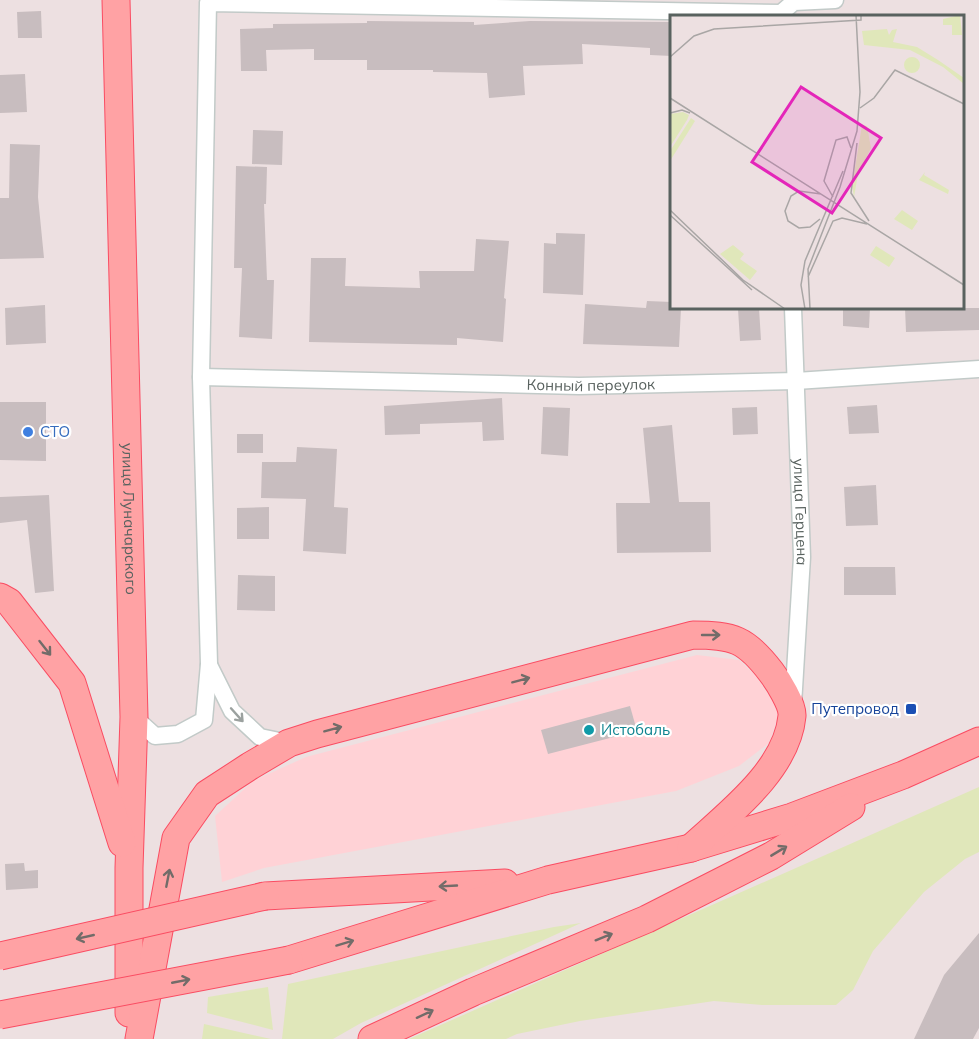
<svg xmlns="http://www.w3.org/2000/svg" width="979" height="1039" font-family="Mulish,sans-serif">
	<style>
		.commercial { fill: #ffd2d6 }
		.green { fill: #e0e7ba }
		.building { fill: #c8bdbf }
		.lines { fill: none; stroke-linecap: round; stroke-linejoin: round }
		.street-casing { stroke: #c2cac8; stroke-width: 19 }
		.primary-casing { stroke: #fa4c62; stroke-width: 29 }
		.street { stroke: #fff; stroke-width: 16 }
		.primary { stroke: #ffa2a4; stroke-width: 27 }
		.primary-bridge-casing { stroke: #fa4c62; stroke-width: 29; stroke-linecap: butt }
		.primary-bridge { stroke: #ffa2a4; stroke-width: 27 }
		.oneway { stroke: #726c69 }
		.oneway2 { stroke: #9ba19f }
		.shop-dot { fill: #3f7fe0; stroke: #fff; stroke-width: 2 }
		.transit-dot { fill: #1a4fb4; stroke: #fff; stroke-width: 2 }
		.culture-dot { fill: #0f9aa8; stroke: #fff; stroke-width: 2 }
		.labels { text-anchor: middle; stroke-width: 4.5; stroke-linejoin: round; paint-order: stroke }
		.street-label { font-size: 15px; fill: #59625f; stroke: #fff }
		.shop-label { font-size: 15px; fill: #366cbe; stroke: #fff; text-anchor: start }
		.transit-label { font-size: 15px; fill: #164399; stroke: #fff; text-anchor: end }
		.culture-label { font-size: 15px; fill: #0d838f; stroke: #fff; text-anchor: start }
		.inset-road { fill: none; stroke: #a9a6a5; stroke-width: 1.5 }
		.view { fill: #e426b9; fill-opacity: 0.15; stroke: #e426b9; stroke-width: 3 }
		.inset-edge { fill: none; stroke: #59625f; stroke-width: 3 }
	</style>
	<rect width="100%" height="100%" fill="#ede0e1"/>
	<polygon class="commercial" points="697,655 739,660 756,676 780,712 769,743 739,766 676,791 264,868 222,882 215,816 253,781 306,757"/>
	<g class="green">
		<polygon points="979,787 979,852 965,859 924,892 873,951 853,990 836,1005 762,1005 714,1001 580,1021 517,1034 506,1039 409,1039"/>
		<polygon points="581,923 361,1023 333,1039 282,1039 288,984 554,927"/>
		<polygon points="268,987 273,1030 207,1013 208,997"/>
		<polygon points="204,1024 271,1039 202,1039"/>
	</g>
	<g class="building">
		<polygon points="41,11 42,38 18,38 17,12"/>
		<polygon points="367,21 474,22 474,25 530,21 672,22 672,56 650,55 650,48 582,44 583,64 523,66 525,95 489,98 487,73 433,72 433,70 367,70 367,60 314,60 314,49 266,50 267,71 241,71 240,29 273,28 273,24 367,23"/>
		<polygon points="25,74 27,112 0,113 0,75"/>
		<polygon points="253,130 283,131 282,165 252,164"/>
		<polygon points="10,144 40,145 38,197 44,258 0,259 0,198 9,198"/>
		<polygon points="236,166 267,167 266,204 264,204 267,280 274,280 272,339 239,337 242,268 234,268"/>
		<polygon points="556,233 585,234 583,295 543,293 544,243 556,244"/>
		<polygon points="476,239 509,241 504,298 506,299 503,342 457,338 457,345 309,342 311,258 346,258 345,286 420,288 419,271 474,271"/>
		<polygon points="647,301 672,302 672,308 681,308 679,347 583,344 585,304 646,308"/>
		<polygon points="45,305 46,343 6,345 5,308"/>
		<polygon points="759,308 761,340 740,341 738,309"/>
		<polygon points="843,308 870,308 869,328 843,326"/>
		<polygon points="905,308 979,308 979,330 906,332"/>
		<polygon points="502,398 504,440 483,441 482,422 420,424 420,434 385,435 384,406"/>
		<polygon points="0,402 46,402 46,461 0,460"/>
		<polygon points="877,405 879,433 849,434 847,407"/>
		<polygon points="543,407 570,408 568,456 541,454"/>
		<polygon points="757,407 758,434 733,435 732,408"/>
		<polygon points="672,425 679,502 710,502 711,552 617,553 616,503 650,503 643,428"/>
		<rect x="237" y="434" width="26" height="19"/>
		<polygon points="297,447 337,449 334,507 348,508 346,554 303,551 306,499 261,498 262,462 296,462"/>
		<polygon points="876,485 878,525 846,526 844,487"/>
		<polygon points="49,495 54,591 35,593 27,520 0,523 0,497"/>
		<polygon points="269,507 269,539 237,539 237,508"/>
		<polygon points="844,567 895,567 896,595 844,595"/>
		<polygon points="238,575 275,576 275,611 237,610"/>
		<polygon points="630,706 637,731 548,754 541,730"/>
		<polygon points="24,863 25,871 38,870 38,888 6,890 5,864"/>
		<polygon points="979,933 979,1028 973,1039 914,1039 944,975"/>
	</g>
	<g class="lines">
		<g class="street-casing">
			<g id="street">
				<path id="s1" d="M793,308L802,557L793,705"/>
				<path id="s2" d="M201,377L579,386L796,381L979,369"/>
				<polyline points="209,665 232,711 260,737 289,743"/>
				<polyline points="134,717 155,736 178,734 204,720 209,664 201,377 208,3 781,13 794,2 835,0"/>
			</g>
		</g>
		<g class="primary-casing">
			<g id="primary">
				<path id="s3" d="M116,0L134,717L129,868V1013"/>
				<polyline points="0,597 9,602 72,683 122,843"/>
				<polyline points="265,896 505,883"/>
				<polyline points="289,960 548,880 691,848 792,817 903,775 979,741"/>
				<path d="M139,1039L176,838L207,794L250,766L289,743L317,734L693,635C733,635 746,639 771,672C778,681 793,705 792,716C787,770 728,814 691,848"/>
				<polyline points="372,1039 473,992 647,919 771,856 851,807"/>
			</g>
		</g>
		<use href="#street" class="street"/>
		<use href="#primary" class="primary"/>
		<g class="primary-bridge-casing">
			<g id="primary-bridge">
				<polyline points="0,956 265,896"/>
				<polyline points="0,1015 289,960"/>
			</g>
		</g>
		<use href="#primary-bridge" class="primary-bridge"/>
	</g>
	<defs><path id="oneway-shaft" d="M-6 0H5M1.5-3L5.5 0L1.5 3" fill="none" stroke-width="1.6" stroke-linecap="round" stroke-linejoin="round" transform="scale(1.5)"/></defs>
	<g class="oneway">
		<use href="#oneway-shaft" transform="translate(711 635)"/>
		<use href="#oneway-shaft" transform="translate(45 648) rotate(52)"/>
		<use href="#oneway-shaft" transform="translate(521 680) rotate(-15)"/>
		<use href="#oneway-shaft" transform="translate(333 729) rotate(-15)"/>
		<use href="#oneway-shaft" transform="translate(779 851) rotate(-31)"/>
		<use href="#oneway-shaft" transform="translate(168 878) rotate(-79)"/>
		<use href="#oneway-shaft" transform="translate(448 886) rotate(177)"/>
		<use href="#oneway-shaft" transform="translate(85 937) rotate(167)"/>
		<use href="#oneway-shaft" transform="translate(604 937) rotate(-22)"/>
		<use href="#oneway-shaft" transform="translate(345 943) rotate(-17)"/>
		<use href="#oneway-shaft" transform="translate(181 981) rotate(-11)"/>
		<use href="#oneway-shaft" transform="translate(425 1014) rotate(-25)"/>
	</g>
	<use class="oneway2" href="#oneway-shaft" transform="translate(237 715) rotate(48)"/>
	<circle class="shop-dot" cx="28" cy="432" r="6"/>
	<rect class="transit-dot" x="905" y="703" width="12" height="12" rx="3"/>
	<circle class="culture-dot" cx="589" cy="730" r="6"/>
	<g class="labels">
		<g class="street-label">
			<text dy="5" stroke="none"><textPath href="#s2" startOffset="390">Конный переулок</textPath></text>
			<text dy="5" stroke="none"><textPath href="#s1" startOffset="204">улица Герцена</textPath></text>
			<text dy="5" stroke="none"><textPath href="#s3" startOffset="519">улица Луначарского</textPath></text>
		</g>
		<g class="shop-label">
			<text x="40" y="437">СТО</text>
		</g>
		<g class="transit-label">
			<text x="899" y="714">Путепровод</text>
		</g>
		<g class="culture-label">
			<text x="601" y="735">Истобаль</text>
		</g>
	</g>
	<g transform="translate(670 15)">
		<rect width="294" height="294" fill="#ede0e1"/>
		<path d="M290,0L292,20H282V10H273V4ZM217,14L219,20L222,15L227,14L223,27L247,32L268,45L294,63V69L273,52L240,35L194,30L192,16ZM234 50a8 8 0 1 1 16 0a8 8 0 1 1-16 0ZM13,97L19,100L17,105L0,132V99ZM21,103L25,106L0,146V136ZM192,110L197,111L201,133L188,159L184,182L182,171ZM255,157L254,160L279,175L278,179L249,165ZM232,195L248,206L242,215L224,204ZM63,230L74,239L70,244L87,256L80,265L50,239ZM206,231L225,243L219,252L200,240Z" fill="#e0e7ba"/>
		<path class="inset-road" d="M0,42L24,21L44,14L191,5V0M0,83L294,270M190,93L204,83L225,55L294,89M0,98L12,95L20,98M187,128L181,178L199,206M163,182L154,166L166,125L177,122L181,133M0,195L73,265L115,294M0,200L82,275M150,204L140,212L129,213L118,206L115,196L121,181L129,176L151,179M138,262L163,206L172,203L197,209M135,294L131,270L135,246L173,156M140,294L138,254L170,172L187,116L190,77L186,0"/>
		<path class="view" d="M131,72L211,123L162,198L82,147Z"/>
		<rect width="294" height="294" class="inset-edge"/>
	</g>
</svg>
